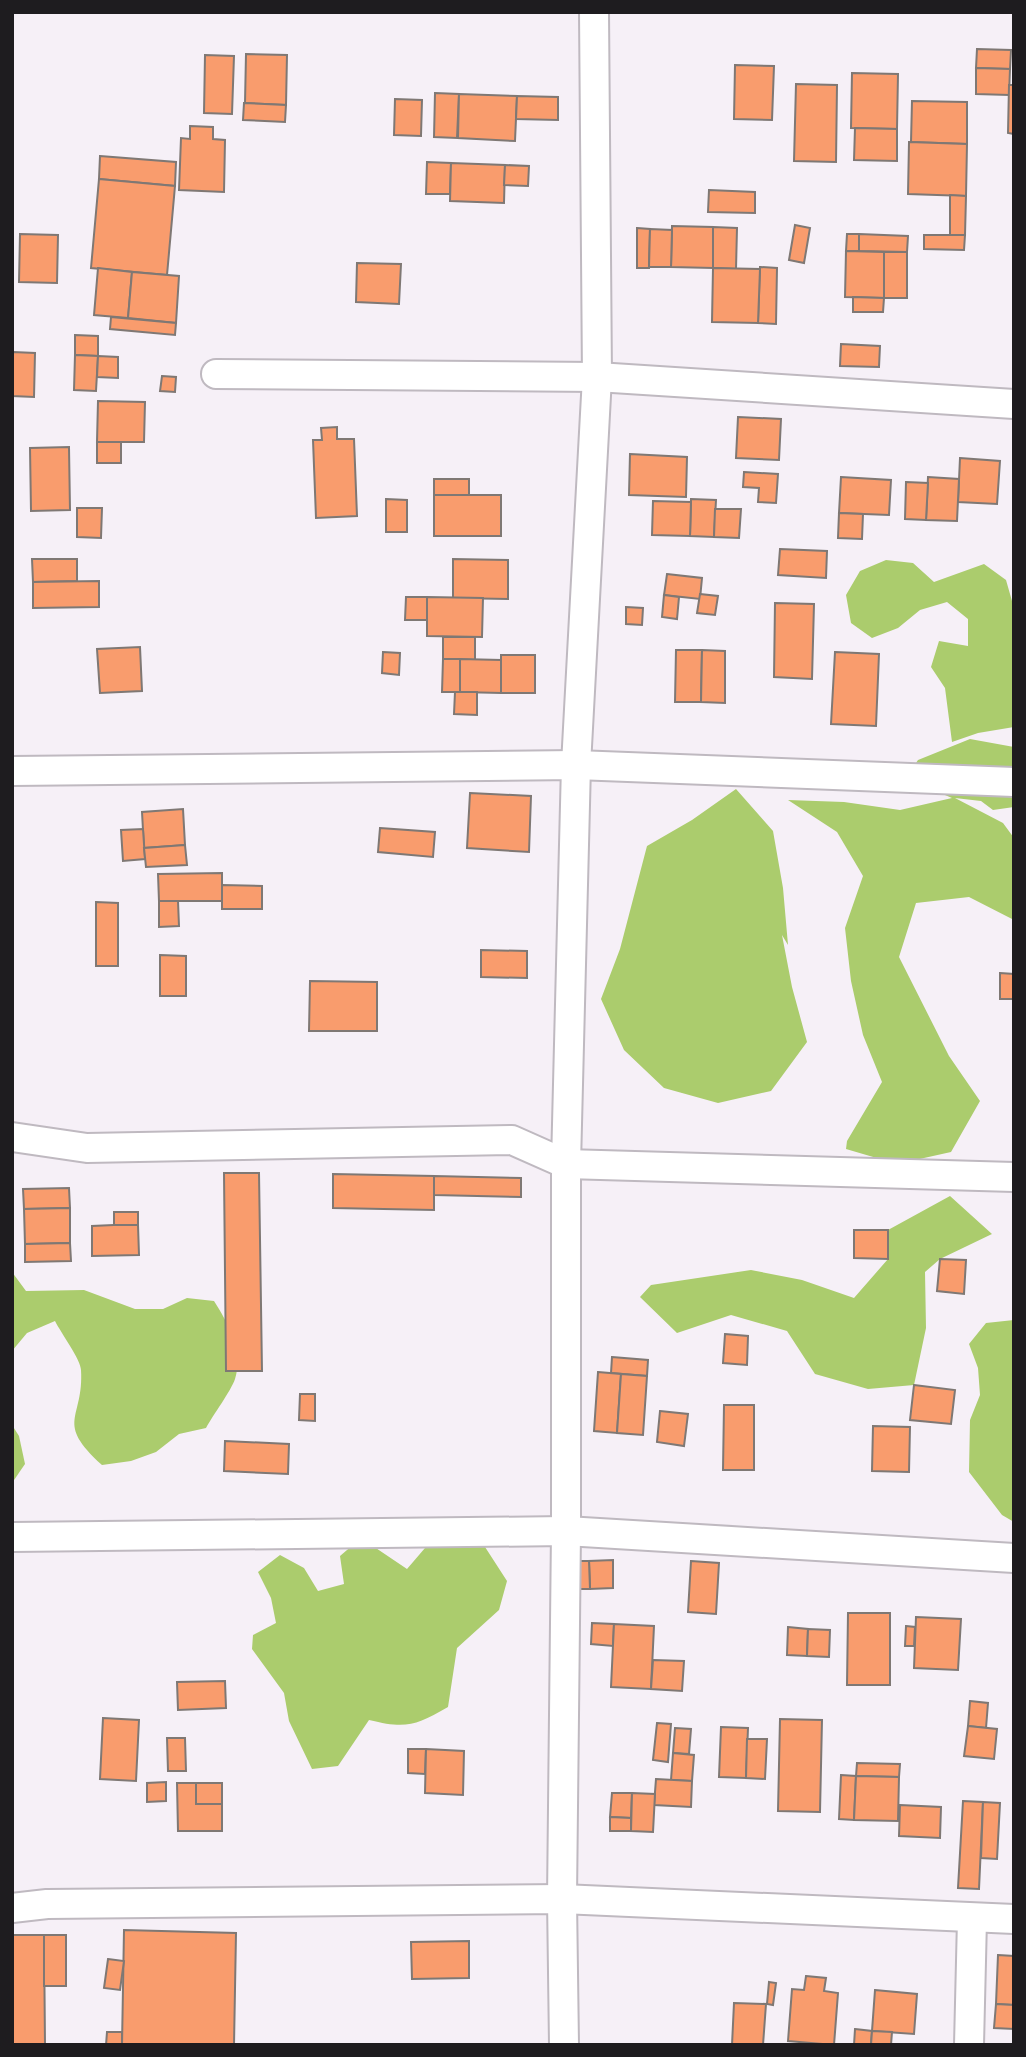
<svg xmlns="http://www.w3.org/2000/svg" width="1026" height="2057" font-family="'Crimson Pro',serif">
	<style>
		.forest { fill: #abcc6d }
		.building { fill: #f99c6d; stroke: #7f7874; stroke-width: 2 }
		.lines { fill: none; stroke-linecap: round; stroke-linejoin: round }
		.street-casing { stroke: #bfb9c0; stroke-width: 32 }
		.street { stroke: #fff; stroke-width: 28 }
	</style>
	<rect width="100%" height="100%" fill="#f6f0f7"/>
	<g class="forest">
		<polygon points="886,560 913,563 934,582 984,564 1006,580 1014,608 1014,727 978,733 952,742 945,688 931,667 939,641 968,646 968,619 947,602 920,610 898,628 872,638 851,623 846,595 860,571"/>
		<path d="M970,739L1014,747V807L993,810L981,801L955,798L1003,823L1014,838V920L969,897L916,903L899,957L949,1056L980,1101L951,1152L897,1164L846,1149L847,1141L882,1082L863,1035L851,981L845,928L863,876L837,832L788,800L844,802L900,810L952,798L931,789L917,793C913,781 910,771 918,760Z"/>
		<polygon points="736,789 773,831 783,888 788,945 782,935 792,987 807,1042 771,1091 718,1103 664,1088 624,1050 601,999 620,949 647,846 692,820"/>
		<polygon points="950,1196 992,1234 940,1259 925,1272 926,1328 914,1385 868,1389 815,1374 787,1331 731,1315 677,1333 640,1297 651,1285 751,1270 802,1280 854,1298 888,1259 888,1230"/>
		<path d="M12,1272L26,1291L84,1290L135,1309H163L187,1298L214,1301C228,1323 244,1352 235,1379C231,1391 213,1415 206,1428L179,1434L156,1452L131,1461L102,1465C54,1421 84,1420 81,1370C81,1360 61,1333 55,1321L27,1333L12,1351Z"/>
		<polygon points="1014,1320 1014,1522 1002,1515 969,1472 970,1420 980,1395 978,1368 969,1344 986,1323"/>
		<polygon points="12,1425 19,1436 25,1464 12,1483"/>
		<path d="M448,1529L476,1533L507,1581L499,1610L457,1648L448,1707C415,1726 406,1729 369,1720L338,1766L312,1769L289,1721L284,1693L252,1649L253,1635L276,1623L271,1598L258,1572L280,1555L304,1568L318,1591L344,1584L340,1556L361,1538L407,1569L425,1548Z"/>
	</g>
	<g class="building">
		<polygon points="977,49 1011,50 1010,69 976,68"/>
		<polygon points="246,54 287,55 286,105 245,103"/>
		<polygon points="205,55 234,56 232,114 204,113"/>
		<polygon points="735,65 774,66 772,120 734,119"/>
		<polygon points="976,68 1010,69 1009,95 976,94"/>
		<polygon points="852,73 898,74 897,129 851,128"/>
		<polygon points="796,84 837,85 836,162 794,161"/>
		<polygon points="1009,85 1014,85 1014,134 1008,133"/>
		<polygon points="435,93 459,94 457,138 434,137"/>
		<polygon points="459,94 517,96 515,141 458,138"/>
		<polygon points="517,96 558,97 558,120 516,119"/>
		<polygon points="395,99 422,100 421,136 394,135"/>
		<polygon points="912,101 967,102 967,144 911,142"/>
		<polygon points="244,103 286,105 285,122 243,120"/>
		<polygon points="190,126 213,127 213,139 225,140 224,192 179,190 181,138 190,139"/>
		<polygon points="855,128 897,129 897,161 854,160"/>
		<polygon points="909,142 967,144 966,196 908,194"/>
		<polygon points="100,156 176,162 175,186 99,179"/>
		<polygon points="427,162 451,163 450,194 426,194"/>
		<polygon points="451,163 505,165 504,203 450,201"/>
		<polygon points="505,165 529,166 528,186 504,185"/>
		<polygon points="99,179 175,186 167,275 91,268"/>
		<polygon points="709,190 755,192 755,213 708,212"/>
		<polygon points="950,195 966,196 965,235 950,235"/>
		<polygon points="795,225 810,228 804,263 789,260"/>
		<polygon points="672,226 713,227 713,268 671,267"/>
		<polygon points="713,227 737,228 736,269 713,268"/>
		<polygon points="637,228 650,229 649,268 637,268"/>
		<polygon points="650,229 672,230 671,267 649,267"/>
		<polygon points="20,234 58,235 57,283 19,282"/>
		<polygon points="847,234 859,234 859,251 846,251"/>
		<polygon points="859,234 908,236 907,252 859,251"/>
		<polygon points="924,235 965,235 964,250 924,249"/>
		<polygon points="846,251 884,252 884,298 845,297"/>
		<rect x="884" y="252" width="23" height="46"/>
		<polygon points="357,263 401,264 399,304 356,302"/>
		<polygon points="760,267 777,268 776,324 758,323"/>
		<polygon points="98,268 132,272 128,318 94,315"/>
		<polygon points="713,268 760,269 758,323 712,322"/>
		<polygon points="132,272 179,276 176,323 128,318"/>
		<polygon points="853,297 884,298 883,312 853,312"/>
		<polygon points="111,317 176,323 175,335 110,329"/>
		<polygon points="75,335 98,336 98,356 75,355"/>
		<polygon points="841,344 880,346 879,367 840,366"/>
		<polygon points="13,352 35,353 34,397 12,396"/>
		<polygon points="75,355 98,356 96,391 74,390"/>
		<polygon points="98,356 118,357 118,378 97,377"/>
		<polygon points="162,376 176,377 175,392 160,391"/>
		<polygon points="98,401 145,402 144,442 97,442"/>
		<polygon points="738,417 781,419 779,460 736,458"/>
		<polygon points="337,427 337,439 354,439 357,516 316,518 313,440 322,440 321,428"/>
		<rect x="97" y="442" width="24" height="21"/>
		<polygon points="69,447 70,510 31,511 30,448"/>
		<polygon points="630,454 687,457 686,497 629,495"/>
		<polygon points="960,458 1000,461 997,504 958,502"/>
		<polygon points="744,472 778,474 776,503 758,502 759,488 743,487"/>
		<polygon points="841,477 891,480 889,515 839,513"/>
		<polygon points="928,477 959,479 957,521 926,520"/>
		<rect x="434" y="479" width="35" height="16"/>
		<polygon points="906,482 928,483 926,520 905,519"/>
		<rect x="434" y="495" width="67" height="41"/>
		<polygon points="386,499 407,500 407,532 386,532"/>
		<polygon points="691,499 716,500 714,537 690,536"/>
		<polygon points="653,501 691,502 690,536 652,535"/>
		<polygon points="77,508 102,508 101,538 77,537"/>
		<polygon points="715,509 741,509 739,538 714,537"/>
		<polygon points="839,513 863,514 862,539 838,538"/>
		<polygon points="780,549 827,551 826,578 778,575"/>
		<polygon points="32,559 77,559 77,581 33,582"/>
		<polygon points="453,559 508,560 508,599 453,598"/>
		<polygon points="667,574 702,578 700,599 664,595"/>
		<polygon points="99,581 99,607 33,608 33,582"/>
		<polygon points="700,594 718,596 715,615 697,613"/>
		<polygon points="664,595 679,597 677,619 662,617"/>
		<polygon points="406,597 427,597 427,620 405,620"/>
		<polygon points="427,597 483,598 482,637 427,636"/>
		<polygon points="775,603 814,604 812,679 774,677"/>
		<polygon points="626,607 643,608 642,625 626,624"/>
		<polygon points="443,637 475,637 475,660 443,659"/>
		<polygon points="140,647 142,691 100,693 97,649"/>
		<polygon points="676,650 702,650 701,702 675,702"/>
		<polygon points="702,650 725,651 725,703 701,702"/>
		<polygon points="383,652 400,653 399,675 382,673"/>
		<polygon points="835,652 879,654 876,726 831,724"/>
		<rect x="501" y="655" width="34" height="38"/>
		<polygon points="443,659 460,659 460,692 442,692"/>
		<polygon points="460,659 501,660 501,693 460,692"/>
		<polygon points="455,692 477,692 477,715 454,714"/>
		<polygon points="470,793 531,796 529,852 467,848"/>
		<polygon points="183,809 185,845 144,848 142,812"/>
		<polygon points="380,828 435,832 433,857 378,852"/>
		<polygon points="143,829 145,859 123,861 121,830"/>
		<polygon points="185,845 187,865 146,867 144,848"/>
		<polygon points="222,873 222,901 159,901 158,874"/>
		<polygon points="222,885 262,886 262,909 222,909"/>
		<polygon points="159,901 178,901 179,926 159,927"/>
		<polygon points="96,902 118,903 118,966 96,966"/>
		<polygon points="481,950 527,951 527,978 481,977"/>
		<polygon points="160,955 186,956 186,996 160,996"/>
		<polygon points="1000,973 1014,974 1014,999 1000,999"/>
		<polygon points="310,981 377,982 377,1031 309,1031"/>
		<polygon points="224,1173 259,1173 262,1371 226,1371"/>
		<polygon points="333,1174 434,1176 434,1210 333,1208"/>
		<polygon points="434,1176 521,1178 521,1197 434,1195"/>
		<polygon points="69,1188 70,1208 24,1209 23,1189"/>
		<polygon points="70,1208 70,1243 25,1244 24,1209"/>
		<rect x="114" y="1212" width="24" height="13"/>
		<polygon points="114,1225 138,1225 139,1255 92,1256 92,1226"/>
		<polygon points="854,1230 888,1230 888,1259 854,1258"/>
		<polygon points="70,1243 71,1261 25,1262 25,1244"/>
		<polygon points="940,1259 966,1260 964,1294 937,1291"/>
		<polygon points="725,1334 748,1336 747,1365 723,1363"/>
		<polygon points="612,1357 648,1360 647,1376 611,1373"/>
		<polygon points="598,1372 621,1374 617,1433 594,1431"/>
		<polygon points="621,1374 647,1376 643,1435 617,1433"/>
		<polygon points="914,1385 955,1390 951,1424 910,1420"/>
		<polygon points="300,1394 315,1394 315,1421 299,1420"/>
		<polygon points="724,1405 754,1405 754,1470 723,1470"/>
		<polygon points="660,1411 688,1414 684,1446 657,1442"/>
		<polygon points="873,1426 910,1427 909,1472 872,1471"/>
		<polygon points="225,1441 289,1444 288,1474 224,1471"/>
		<polygon points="613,1560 613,1588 590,1589 589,1561"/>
		<polygon points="579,1561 589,1561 590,1589 580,1589"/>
		<polygon points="691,1561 719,1563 716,1614 688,1612"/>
		<polygon points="848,1613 890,1613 890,1685 847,1685"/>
		<polygon points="916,1617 961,1619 958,1670 914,1668"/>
		<polygon points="592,1623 614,1624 613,1646 591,1644"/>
		<polygon points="614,1624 654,1626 651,1689 611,1687"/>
		<polygon points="906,1626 915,1627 914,1646 905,1646"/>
		<polygon points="788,1627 808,1629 807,1656 787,1655"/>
		<polygon points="808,1629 830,1630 829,1657 807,1656"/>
		<polygon points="653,1660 684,1661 682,1691 651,1689"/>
		<polygon points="225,1681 226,1708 178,1710 177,1682"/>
		<polygon points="970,1701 988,1703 986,1728 968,1726"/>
		<polygon points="103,1718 139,1720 136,1781 100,1779"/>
		<polygon points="780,1719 822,1720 820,1812 778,1811"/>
		<polygon points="657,1723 671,1724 668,1762 653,1760"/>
		<polygon points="968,1726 997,1729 994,1759 964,1756"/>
		<polygon points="721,1727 748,1728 746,1778 719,1777"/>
		<polygon points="675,1728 691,1729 689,1754 673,1753"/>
		<polygon points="167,1738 185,1738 186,1771 168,1771"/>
		<polygon points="747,1739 767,1739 765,1779 746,1778"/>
		<polygon points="408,1749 426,1749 425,1774 408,1773"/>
		<polygon points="426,1749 464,1751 463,1795 425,1793"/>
		<polygon points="673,1753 694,1755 692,1781 671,1780"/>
		<polygon points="857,1763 900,1764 899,1777 856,1776"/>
		<polygon points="841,1775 856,1776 854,1820 839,1819"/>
		<polygon points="856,1776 899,1777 898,1821 854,1820"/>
		<polygon points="656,1779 692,1781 691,1807 654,1805"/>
		<polygon points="166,1782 166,1801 147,1802 147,1783"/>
		<polygon points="177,1783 196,1783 196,1804 222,1804 222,1831 178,1831"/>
		<rect x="196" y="1783" width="26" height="21"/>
		<polygon points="612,1793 632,1793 631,1818 610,1817"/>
		<polygon points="632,1793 655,1794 653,1832 631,1831"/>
		<polygon points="963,1801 983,1802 979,1889 958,1888"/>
		<polygon points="983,1802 1000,1803 997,1859 981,1858"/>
		<polygon points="900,1805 941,1807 940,1838 899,1836"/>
		<polygon points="610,1817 631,1818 631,1831 610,1831"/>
		<polygon points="124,1930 236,1933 234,2045 122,2045"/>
		<polygon points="12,1935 44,1935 45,2045 12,2045"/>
		<rect x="44" y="1935" width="22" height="51"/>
		<polygon points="469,1941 469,1978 412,1979 411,1942"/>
		<polygon points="998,1955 1014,1956 1014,2005 996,2004"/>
		<polygon points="108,1959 124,1961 120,1990 104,1988"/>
		<polygon points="806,1976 826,1978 824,1991 838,1993 834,2045 788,2041 792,1989 804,1990"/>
		<polygon points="769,1982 776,1983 773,2005 767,2004"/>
		<polygon points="875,1990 917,1994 914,2034 872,2031"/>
		<polygon points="734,2003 766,2004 763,2045 732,2045"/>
		<polygon points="996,2004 1014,2005 1014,2029 994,2028"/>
		<polygon points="855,2029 872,2031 871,2045 854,2045"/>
		<polygon points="872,2031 892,2032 891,2045 871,2045"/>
		<polygon points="107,2032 122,2032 122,2045 106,2045"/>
	</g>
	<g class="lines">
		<g class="street-casing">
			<g id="street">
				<polyline points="216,374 597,377 1014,404"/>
				<polyline points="12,771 576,765 1014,782"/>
				<polyline points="12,1137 87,1148 512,1140 566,1164 1014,1177"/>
				<polyline points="12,1537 566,1531 1014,1558"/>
				<polyline points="12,1908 47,1904 562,1899 1014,1919"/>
				<polyline points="564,2045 562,1899 566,1531 566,1164 576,765 597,377 594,12"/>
				<polyline points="969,2045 972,1919"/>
			</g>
		</g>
		<use href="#street" class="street"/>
	</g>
	<rect width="1026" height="2057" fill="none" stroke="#1e1c1f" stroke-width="28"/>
</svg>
